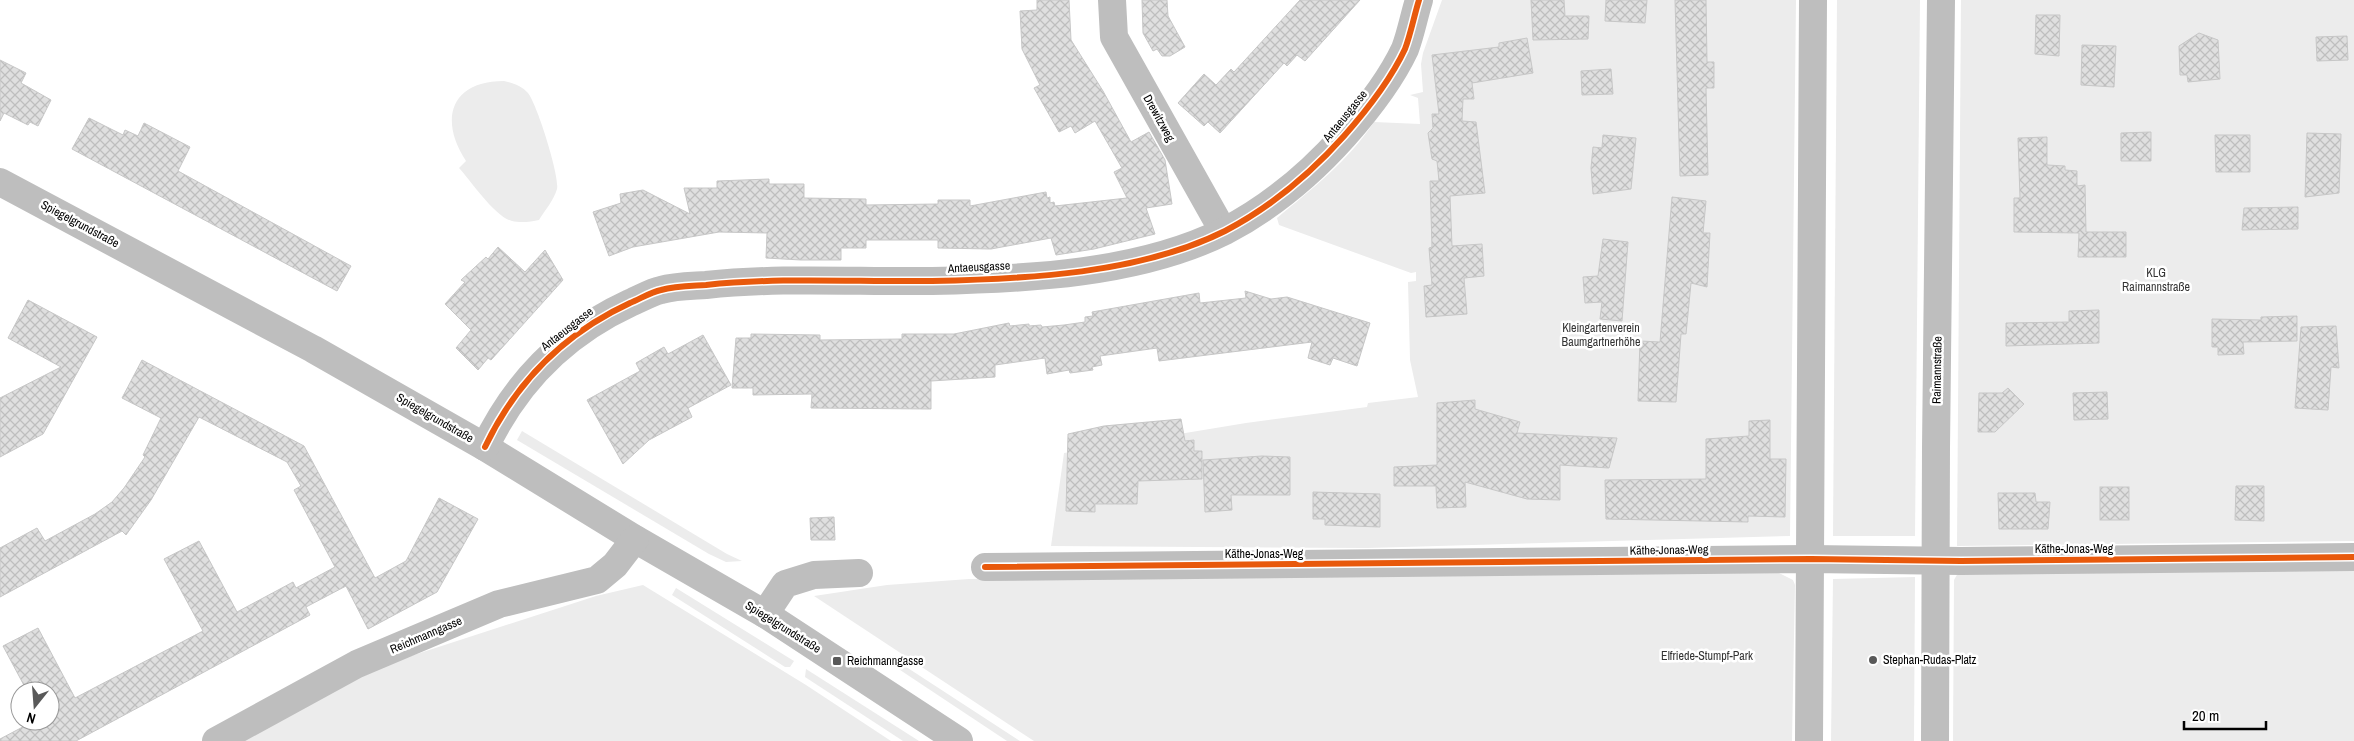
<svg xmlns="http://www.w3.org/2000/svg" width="2354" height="741" font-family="'Archivo Narrow',sans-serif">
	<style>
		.green { fill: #ececec }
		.building { fill: url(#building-cross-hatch); stroke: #c7c7c7 }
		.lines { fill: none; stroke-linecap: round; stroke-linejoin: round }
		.street { stroke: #bebebe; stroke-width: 28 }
		.cycleway-casing { stroke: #fff; stroke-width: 9 }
		.cycleway { stroke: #e8590c; stroke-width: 6 }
		.poi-dot { fill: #595959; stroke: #fff; stroke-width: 2 }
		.labels { text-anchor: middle; stroke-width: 5; stroke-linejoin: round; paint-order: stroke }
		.street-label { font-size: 12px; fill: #000; stroke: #fff }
		.park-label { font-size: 12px; fill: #333; stroke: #fff }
		.poi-label { font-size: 12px; fill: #000; stroke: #fff; text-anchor: start }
	</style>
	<defs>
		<pattern id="building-cross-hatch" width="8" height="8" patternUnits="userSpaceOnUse" patternTransform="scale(1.25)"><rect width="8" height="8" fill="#dfdfdf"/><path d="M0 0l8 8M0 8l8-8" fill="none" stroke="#bebebe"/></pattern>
	</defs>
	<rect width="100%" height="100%" fill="#fff"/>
	<g class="green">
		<path d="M1442,0H1796L1790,536L1367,548L1051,546L1064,453L1246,423L1367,407L1368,403L1418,397L1410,360L1408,282L1416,281V272L1411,273L1279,225L1277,218C1312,189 1349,160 1374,122L1420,124L1418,98L1410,95L1423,92L1421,64L1423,53Z"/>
		<polygon points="1837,0 1920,0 1915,536 1833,536"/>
		<polygon points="1961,0 2354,0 2354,541 1957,546"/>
		<path d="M504,81C513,83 522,86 528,93C537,104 560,177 557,189C554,200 545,210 539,220C531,222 520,223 512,221C495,217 471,181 459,168L466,161C439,120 450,81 504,81Z"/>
		<polygon points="522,431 727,554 742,561 726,562 709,554 517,440"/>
		<polygon points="2354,564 2354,741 1953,741 1954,580 1958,573"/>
		<polygon points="1773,570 1793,580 1795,585 1792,741 1034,741 814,596 887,585 969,579"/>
		<polygon points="1915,577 1914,741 1831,741 1833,579"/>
		<polygon points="643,585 806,685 891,741 236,741 380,666 596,596"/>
		<polygon points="676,588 794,661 790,667 785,667 672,595"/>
		<polygon points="894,659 1020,741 1007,741 891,664"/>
		<polygon points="806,669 919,741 903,741 805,677"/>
	</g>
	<g class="building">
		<polygon points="1037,0 1069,0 1071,40 1103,91 1131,142 1149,132 1165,160 1172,204 1146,208 1155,234 1094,249 1056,255 1051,238 991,249 938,248 938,240 866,240 866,248 841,248 841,260 801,260 766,258 767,233 719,232 633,247 609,256 593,212 621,203 620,194 643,190 690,214 684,188 717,188 717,181 769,179 769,184 804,184 804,198 866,199 866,205 938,204 938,200 970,200 970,206 1046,192 1047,198 1050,197 1050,203 1054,202 1055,206 1127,198 1114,172 1122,168 1095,121 1075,133 1071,126 1059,132 1034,88 1040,85 1022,49 1020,11 1037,10"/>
		<polygon points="1142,0 1167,0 1168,16 1185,47 1170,56 1162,56 1157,49 1153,51 1143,33"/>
		<polygon points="1300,0 1360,0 1305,61 1297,55 1287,66 1284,63 1220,133 1208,122 1204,126 1178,103 1204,74 1216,85 1231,69 1234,72"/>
		<polygon points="1531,0 1564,0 1565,16 1589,16 1588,39 1533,40"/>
		<polygon points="1606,0 1647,0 1645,23 1605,21"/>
		<polygon points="1675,0 1706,0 1707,62 1714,62 1714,88 1706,88 1708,175 1680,176"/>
		<polygon points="2036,15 2060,15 2059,56 2035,54"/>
		<polygon points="2199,33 2218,40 2220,79 2188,82 2187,75 2180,75 2179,46"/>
		<polygon points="2347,36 2348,60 2317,61 2316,37"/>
		<polygon points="1527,38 1533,73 1472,83 1474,99 1463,99 1462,121 1476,122 1485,193 1450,196 1452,246 1482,244 1484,276 1464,278 1467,314 1426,317 1424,286 1432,285 1429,248 1432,247 1430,181 1439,181 1437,161 1432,159 1428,133 1433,128 1432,114 1439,114 1432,55 1499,47 1499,43"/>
		<polygon points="2082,45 2116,46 2114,87 2081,85"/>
		<polygon points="0,60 26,73 21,83 51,100 38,126 30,122 28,125 4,113 0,121"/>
		<polygon points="1611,69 1613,94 1582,95 1581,71"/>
		<polygon points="89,118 123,135 125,130 138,136 144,123 190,147 178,171 351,266 337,291 72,149"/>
		<polygon points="2151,132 2151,161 2121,161 2121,133"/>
		<polygon points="2307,133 2341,134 2339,193 2305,197"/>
		<polygon points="1603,135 1636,138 1631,189 1593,194 1591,168 1593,147 1602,148"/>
		<polygon points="2215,135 2250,135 2250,172 2216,172"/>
		<polygon points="2047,137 2047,165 2065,166 2065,170 2077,171 2077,186 2085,185 2086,232 2126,232 2126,257 2078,257 2079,233 2014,232 2014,198 2020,198 2018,138"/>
		<polygon points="1672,197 1706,201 1703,233 1710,233 1707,287 1691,283 1686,334 1681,334 1676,402 1638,401 1640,341 1660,342"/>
		<polygon points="2298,207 2298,229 2242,230 2244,208"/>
		<polygon points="1603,239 1628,242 1622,321 1600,319 1602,302 1585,303 1583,277 1598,276"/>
		<polygon points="498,247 525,272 545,250 563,280 491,360 488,358 478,370 456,348 471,330 445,304 465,282 461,280 486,257 488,259"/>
		<polygon points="1245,291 1271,299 1287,297 1370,323 1357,366 1333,358 1330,365 1308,358 1312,342 1159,361 1157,348 1100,356 1102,365 1092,367 1093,370 1070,373 1069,370 1047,374 1045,358 995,365 995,377 931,381 931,409 811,408 812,394 753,395 753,388 732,388 736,338 751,338 751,334 820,335 820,340 902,339 902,334 954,334 1009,323 1010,326 1029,324 1029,326 1041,325 1042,327 1064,325 1085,322 1085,317 1093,316 1092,312 1199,293 1200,303 1246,298"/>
		<polygon points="28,300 97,337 43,434 0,457 0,398 61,367 8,338"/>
		<polygon points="2099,310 2099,343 2006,346 2006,323 2069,322 2069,311"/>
		<polygon points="2297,316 2297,341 2243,342 2244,354 2218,355 2218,347 2212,347 2212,319 2261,320 2261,317"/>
		<polygon points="2336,326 2339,368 2331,367 2328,410 2295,408 2301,327"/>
		<polygon points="703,335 731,385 688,408 692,417 649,440 623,464 587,400 640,371 636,363 664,347 668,354"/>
		<polygon points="142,360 304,446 375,578 406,561 439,498 478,519 437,592 368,629 346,586 306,607 310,615 76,741 0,741 0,739 34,721 50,721 50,691 27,691 3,646 38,628 75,698 203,631 164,559 199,541 237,612 293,582 296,588 335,567 294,490 301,486 287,462 199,417 151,500 126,535 122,531 0,597 0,548 37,528 45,541 95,514 112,502 124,488 145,457 143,455 161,418 122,398"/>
		<polygon points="2008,388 2024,404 1995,432 1978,432 1979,393 2002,393"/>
		<polygon points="2107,392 2108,419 2074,420 2073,393"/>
		<polygon points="1475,400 1475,409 1520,422 1517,433 1617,438 1609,468 1560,465 1560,500 1527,499 1465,482 1466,507 1437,508 1436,486 1394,486 1394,467 1437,465 1437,403"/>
		<polygon points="1181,419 1185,441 1194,440 1194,451 1202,451 1202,479 1138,481 1137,504 1095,504 1095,512 1066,511 1068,434 1104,426"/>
		<polygon points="1770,420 1770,459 1786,459 1785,517 1748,516 1748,522 1606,519 1605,480 1706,479 1706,439 1749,436 1749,421"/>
		<polygon points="1262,456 1290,457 1290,495 1231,495 1232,510 1205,512 1203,460"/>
		<polygon points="2236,486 2264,486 2264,521 2235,520"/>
		<rect x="2100" y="487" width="29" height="33"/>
		<polygon points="1313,492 1380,494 1380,527 1325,525 1325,519 1313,519"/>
		<polygon points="1998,493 2035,493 2036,502 2050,502 2048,529 1999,529"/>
		<polygon points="834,517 835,540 811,540 810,518"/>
	</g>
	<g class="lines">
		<g class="street">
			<polyline points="1112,0 1114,37 1223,231"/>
			<polyline points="0,182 313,349 485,447 635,539 765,614 959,741"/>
			<path d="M485,447C516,382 565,333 630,303C640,299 651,292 661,290C675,286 691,286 706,285C781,277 856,282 932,281C1027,279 1139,274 1225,231C1269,208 1311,173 1344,136C1367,110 1390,81 1405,49C1411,33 1414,16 1419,0"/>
			<polyline points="985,567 1811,559 1961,561 2354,557"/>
			<polyline points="765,614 785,584 814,575 859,573"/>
			<polyline points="216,741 357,664 499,604 597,580 615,565 635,539"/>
			<polyline points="1809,741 1813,0"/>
			<polyline points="1935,741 1936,448 1941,0"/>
		</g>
		<g class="cycleway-casing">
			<g id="cycleway">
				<path d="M485,447C516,382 565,333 630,303C640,299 651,292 661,290C675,286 691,286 706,285C781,277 856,282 932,281C1027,279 1139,274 1225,231C1269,208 1311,173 1344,136C1367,110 1390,81 1405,49C1411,33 1414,16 1419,0"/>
				<polyline points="985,567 1811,559 1961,561 2354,557"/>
			</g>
		</g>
		<use href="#cycleway" class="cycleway"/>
	</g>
	<g class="poi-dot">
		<circle cx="1873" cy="660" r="5"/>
		<rect x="832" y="656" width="10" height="10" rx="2.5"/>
	</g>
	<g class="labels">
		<g class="street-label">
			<text transform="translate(1345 116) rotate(-51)" y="4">Antaeusgasse</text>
			<text transform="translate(1159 118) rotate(61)" y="4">Drewitzweg</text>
			<text transform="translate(80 224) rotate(28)" y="4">Spiegelgrundstraße</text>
			<text transform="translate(979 267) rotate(-3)" y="4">Antaeusgasse</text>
			<text transform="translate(567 329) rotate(-38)" y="4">Antaeusgasse</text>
			<text transform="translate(1937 370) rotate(-89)" y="4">Raimannstraße</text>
			<text transform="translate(435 418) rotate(30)" y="4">Spiegelgrundstraße</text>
			<text x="2074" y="553">Käthe-Jonas-Weg</text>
			<text transform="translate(1669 550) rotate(-1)" y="4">Käthe-Jonas-Weg</text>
			<text x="1264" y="558">Käthe-Jonas-Weg</text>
			<text transform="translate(783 627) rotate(32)" y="4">Spiegelgrundstraße</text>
			<text transform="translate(426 635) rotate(-23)" y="4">Reichmanngasse</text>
		</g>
		<g class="park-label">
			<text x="2156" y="277">KLG<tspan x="2156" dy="14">Raimannstraße</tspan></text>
			<text x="1601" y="332">Kleingartenverein<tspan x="1601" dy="14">Baumgartnerhöhe</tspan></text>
			<text x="1707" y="660">Elfriede-Stumpf-Park</text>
		</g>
		<g class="poi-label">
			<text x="1883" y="664">Stephan-Rudas-Platz</text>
			<text x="847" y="665">Reichmanngasse</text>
		</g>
	</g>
	<g transform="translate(35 706) rotate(197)"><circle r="24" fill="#ffffff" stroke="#999999"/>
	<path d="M0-4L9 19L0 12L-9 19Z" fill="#595959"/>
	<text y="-8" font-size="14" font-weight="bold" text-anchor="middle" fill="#000000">N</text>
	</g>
	<path d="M2184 721v8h82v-8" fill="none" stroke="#000000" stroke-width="2.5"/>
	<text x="2192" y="721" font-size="15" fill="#000000" stroke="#ffffff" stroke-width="4" paint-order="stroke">20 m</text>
</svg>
